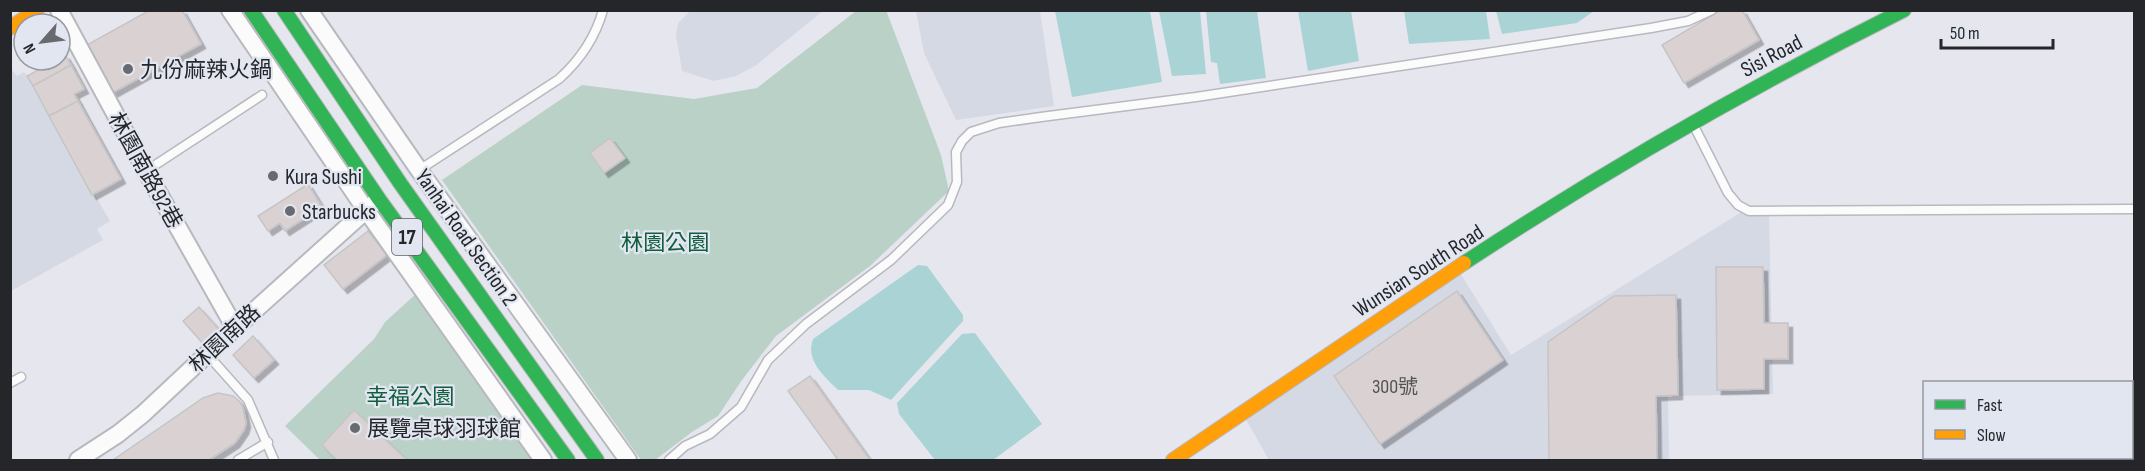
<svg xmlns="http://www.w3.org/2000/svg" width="2145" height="471" font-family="'Sofia Sans Condensed','Noto Sans TC',sans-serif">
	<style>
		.built { fill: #d5d9e4 }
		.green { fill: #bad1c8 }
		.water { fill: #aad3d6 }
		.building { fill: #dad2d2; stroke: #c6c4c6; stroke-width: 1.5; filter: url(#shadow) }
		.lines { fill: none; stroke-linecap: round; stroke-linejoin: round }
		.lane-casing { stroke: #b8b9be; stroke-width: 11 }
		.street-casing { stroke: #b8b9be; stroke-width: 20 }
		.fast-casing { stroke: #b8b9be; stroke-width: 16 }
		.slow-casing { stroke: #b8b9be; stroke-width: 16 }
		.lane { stroke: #fbfbfc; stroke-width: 8 }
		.street { stroke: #fbfbfc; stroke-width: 16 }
		.fast { stroke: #30b455; stroke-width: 14 }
		.slow { stroke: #ff9f0a; stroke-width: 14 }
		.poi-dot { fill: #696a6f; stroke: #e2e6f1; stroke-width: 2 }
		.labels { text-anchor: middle; stroke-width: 4.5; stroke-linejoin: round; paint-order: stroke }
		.number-label { font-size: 20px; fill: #535255 }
		.shield { fill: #e2e6f1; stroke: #5e6066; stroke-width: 1.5 }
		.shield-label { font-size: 21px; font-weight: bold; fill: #25262a }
		.street-label { font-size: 22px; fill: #25262a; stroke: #e2e6f1 }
		.poi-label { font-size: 22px; fill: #25262a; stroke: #e2e6f1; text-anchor: start }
		.park-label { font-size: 22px; fill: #105e3d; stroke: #e2e6f1 }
	</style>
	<defs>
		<filter id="shadow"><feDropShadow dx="4.5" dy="4.5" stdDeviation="0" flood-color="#0004"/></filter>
	</defs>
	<rect width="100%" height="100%" fill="#e6e7ee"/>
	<g class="built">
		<polygon points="690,11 690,10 823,11 755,66 736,76 714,81 682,71 676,35 678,23"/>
		<polygon points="916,11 1040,11 1054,106 956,120 924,53"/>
		<polygon points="10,68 17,76 24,72 110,221 97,229 103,240 11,291"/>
		<polygon points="1743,211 1769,212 1773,394 1668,396 1669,460 1269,460 1241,411 1459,271 1511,355"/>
	</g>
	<g class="green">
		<polygon points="886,10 941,155 949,191 870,266 776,336 742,380 718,416 692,432 655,460 641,460 442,180 582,85 694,99 757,88 856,11"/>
		<polygon points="417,293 537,460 320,460 285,426 374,339 385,322"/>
	</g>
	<g class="water">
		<polygon points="1055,11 1150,11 1162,82 1072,97"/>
		<polygon points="1159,11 1200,11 1206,74 1172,76"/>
		<polygon points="1206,11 1257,11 1266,78 1220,84 1217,63 1211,62"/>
		<polygon points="1298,11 1351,11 1359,61 1308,71"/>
		<polygon points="1404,11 1486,11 1490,39 1409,44"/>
		<polygon points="1496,11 1496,10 1594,11 1577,23 1502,34"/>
		<path d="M918,265L927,266L963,315V321L891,400L869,390H838C824,376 805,360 813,339Z"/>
		<polygon points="975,333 1042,424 993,460 935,460 899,414 897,403 962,334"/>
	</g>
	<g class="building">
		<polygon points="150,10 182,10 201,44 112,93 87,45"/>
		<polygon points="1721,10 1742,10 1759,40 1684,83 1662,45"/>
		<polygon points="65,55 71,65 33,86 27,76 56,60 60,60"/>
		<polygon points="71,65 84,89 74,94 78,101 49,116 33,86"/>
		<polygon points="78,101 121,179 92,195 49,116"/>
		<polygon points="610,138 625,158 604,173 590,153"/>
		<polygon points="308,184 322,207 285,231 280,223 268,231 258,216"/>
		<polygon points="368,231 387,255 343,289 324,265"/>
		<polygon points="1716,267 1763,267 1764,323 1788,323 1788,359 1764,359 1764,389 1717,390"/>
		<polygon points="1457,291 1503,360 1380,444 1334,376"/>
		<polygon points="1676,295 1678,395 1656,396 1657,460 1549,460 1548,342 1614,296"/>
		<polygon points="199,307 223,334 207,348 183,321"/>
		<polygon points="253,336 274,360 254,378 233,355"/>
		<polygon points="810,376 870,460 838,460 788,391"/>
		<polygon points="218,393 233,396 239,401 243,408 246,423 244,430 235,443 209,460 113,460 203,398"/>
		<polygon points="354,410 407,460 337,460 322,445"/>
	</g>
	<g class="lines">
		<g class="lane-casing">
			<g id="lane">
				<polyline points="1693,124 1728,193 1738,205 1749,211 2134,209"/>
				<path d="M419,170L559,79C580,60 595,39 603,10"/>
				<polyline points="146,171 262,95"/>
				<polyline points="207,354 248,400 274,460"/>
				<polyline points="10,383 21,377"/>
				<polyline points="238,460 268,442"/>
				<polyline points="669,460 685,446 710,434 741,407 768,360 806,324 891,260 948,205 957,182 956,152 962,141 971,132 999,123 1041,117 1196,97 1651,28 1688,21 1712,10"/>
			</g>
		</g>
		<g class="street-casing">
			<g id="street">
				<polyline points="59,10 146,171 235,328"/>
				<polyline points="230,10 366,210 543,460"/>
				<polyline points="309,10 419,170 628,460"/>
				<polyline points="78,460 118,434 143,414 235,328 373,204"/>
			</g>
		</g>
		<g class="fast-casing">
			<g id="fast">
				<polyline points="251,10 379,199 568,460"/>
				<polyline points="284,10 400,183 597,460"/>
				<path d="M1464,263C1606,170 1752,86 1904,10"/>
			</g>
		</g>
		<g class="slow-casing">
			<g id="slow">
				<polyline points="10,28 37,10"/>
				<polyline points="1173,460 1464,263"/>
			</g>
		</g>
		<use href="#lane" class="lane"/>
		<use href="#street" class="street"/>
		<use href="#fast" class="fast"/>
		<use href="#slow" class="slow"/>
	</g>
	<g class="poi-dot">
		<circle cx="128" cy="69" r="6"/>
		<circle cx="273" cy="176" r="6"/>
		<circle cx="290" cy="211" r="6"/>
		<circle cx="355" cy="428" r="6"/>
	</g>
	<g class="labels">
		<g class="number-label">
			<text x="1395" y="393">300號</text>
		</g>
		<rect class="shield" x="392" y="219" width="30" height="36" rx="4.5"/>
		<g class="shield-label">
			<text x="407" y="244">17</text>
		</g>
		<g class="street-label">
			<text transform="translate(1771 55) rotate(-28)" y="8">Sisi Road</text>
			<text transform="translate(146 170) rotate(61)" y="8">林園南路92巷</text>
			<text transform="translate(467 237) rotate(55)" y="8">Yanhai Road Section 2</text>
			<text transform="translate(1418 270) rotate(-33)" y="8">Wunsian South Road</text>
			<text transform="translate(224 338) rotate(-43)" y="8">林園南路</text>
		</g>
		<g class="poi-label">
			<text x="140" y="77">九份麻辣火鍋</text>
			<text x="285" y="184">Kura Sushi</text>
			<text x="302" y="219">Starbucks</text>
			<text x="367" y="436">展覽桌球羽球館</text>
		</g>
		<g class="park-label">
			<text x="665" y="250">林園公園</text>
			<text x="410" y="404">幸福公園</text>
		</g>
	</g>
	<rect width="2145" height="471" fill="none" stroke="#25262a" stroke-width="24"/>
	<rect x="1923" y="381" width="210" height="78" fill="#e2e6f1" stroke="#9699a1" stroke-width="1.5"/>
	<rect x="1935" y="400" width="30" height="9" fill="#30b455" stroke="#9699a1" stroke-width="1.5"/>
	<text x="1977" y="411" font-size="18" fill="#25262a">Fast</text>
	<rect x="1935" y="430" width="30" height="9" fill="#ff9f0a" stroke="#9699a1" stroke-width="1.5"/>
	<text x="1977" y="441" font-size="18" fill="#25262a">Slow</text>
	<g transform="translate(42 42) rotate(242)"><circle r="28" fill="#e2e6f1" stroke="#9699a1" stroke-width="1.5"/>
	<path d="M0-4.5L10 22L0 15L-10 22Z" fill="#696a6f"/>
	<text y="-9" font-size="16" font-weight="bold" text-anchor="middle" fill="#25262a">N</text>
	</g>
	<path d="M1941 39v9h112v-9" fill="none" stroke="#25262a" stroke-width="3"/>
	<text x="1950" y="39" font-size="18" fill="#25262a" stroke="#e2e6f1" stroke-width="4.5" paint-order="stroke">50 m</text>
</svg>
